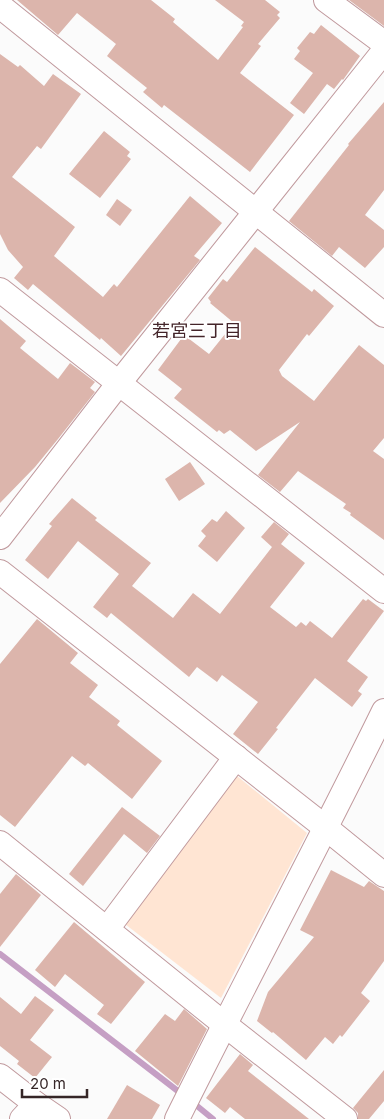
<svg xmlns="http://www.w3.org/2000/svg" width="384" height="1119" font-family="Inter,'Noto Sans JP',sans-serif">
	<style>
		.green { fill: #ffe5d3 }
		.lines { fill: none; stroke-linecap: round; stroke-linejoin: round }
		.stream { stroke: #c59fc4; stroke-width: 6 }
		.building { fill: #dcb5ac }
		.minor-casing { stroke: #c0999d; stroke-width: 26 }
		.minor { stroke: #fff; stroke-width: 24 }
		.labels { text-anchor: middle; stroke-width: 4; stroke-linejoin: round; paint-order: stroke }
		.neighbourhood-label { font-size: 18px; fill: #432429; stroke: #fff }
	</style>
	<rect width="100%" height="100%" fill="#fbfbfb"/>
	<polygon class="green" points="237,776 307,833 221,998 121,921"/>
	<g class="lines">
		<g class="stream">
			<polyline points="0,954 183,1095"/>
			<polyline points="191,1101 213,1119"/>
		</g>
	</g>
	<g class="building">
		<polygon points="17,0 151,0 175,19 173,22 218,60 243,27 241,26 244,22 215,0 265,0 280,12 277,15 280,18 258,44 261,46 240,73 294,115 250,172 164,105 162,108 143,92 147,88 107,56 116,44 77,13 58,35"/>
		<polygon points="349,0 384,0 384,26"/>
		<polygon points="321,25 360,56 343,80 342,79 334,89 327,84 304,114 290,103 313,73 294,59 300,51 297,48 310,32 314,34"/>
		<polygon points="0,54 18,67 20,65 44,86 53,74 81,94 41,149 37,146 12,177 75,227 54,256 103,297 114,284 117,287 190,196 222,223 194,256 200,260 121,356 101,338 100,340 33,284 28,290 14,278 23,267 8,250 0,234"/>
		<polygon points="384,102 384,190 365,215 384,230 384,247 365,268 339,247 332,256 289,221 349,145 348,144"/>
		<polygon points="104,131 130,152 127,156 131,159 100,198 69,174"/>
		<polygon points="117,199 132,210 120,226 106,215"/>
		<polygon points="255,247 312,292 314,289 334,306 309,336 307,334 279,370 282,376 314,401 359,345 384,365 384,438 373,451 384,459 384,540 350,515 351,513 343,508 346,504 298,471 280,492 258,475 300,422 256,451 230,430 224,434 219,430 217,432 174,398 182,389 158,370 184,335 209,354 234,323 210,303 211,302 208,298 223,279 227,282"/>
		<polygon points="0,319 26,341 20,348 58,379 70,363 95,382 90,388 95,392 58,439 35,467 0,503"/>
		<polygon points="190,462 205,484 179,501 165,479"/>
		<polygon points="72,498 97,518 95,520 151,563 132,586 173,618 193,593 220,614 272,547 261,537 274,522 289,534 281,544 305,563 270,607 296,627 301,622 306,626 310,621 332,638 363,599 366,601 368,599 384,611 347,661 368,677 358,691 362,694 352,707 315,678 276,728 278,729 258,754 233,734 258,702 222,675 217,682 197,667 189,677 111,613 107,618 93,607 119,574 78,541 48,579 25,560 52,526 49,524"/>
		<polygon points="226,511 245,528 217,562 198,546 206,536 201,531 212,519 217,522"/>
		<polygon points="37,619 78,653 70,663 98,685 89,697 120,721 117,725 162,761 132,799 88,763 85,766 72,756 15,827 0,815 0,664"/>
		<polygon points="122,807 160,836 147,853 124,834 83,886 69,874"/>
		<polygon points="331,870 364,887 369,881 384,891 384,961 361,993 370,1001 342,1037 340,1035 333,1044 325,1037 306,1060 273,1032 272,1033 257,1021 268,992 314,937 300,930"/>
		<polygon points="16,874 41,895 0,947 0,894"/>
		<polygon points="74,922 145,982 111,1024 97,1014 104,1005 65,974 55,987 35,970"/>
		<polygon points="35,996 54,1010 30,1040 52,1057 35,1078 17,1064 19,1061 0,1046 0,997 21,1014"/>
		<polygon points="184,1009 207,1029 178,1086 135,1051 165,1014 175,1021"/>
		<polygon points="240,1054 253,1065 248,1071 309,1119 245,1119 230,1107 225,1113 206,1098"/>
		<polygon points="384,1070 384,1101 369,1119 358,1119 358,1113 353,1108"/>
		<polygon points="127,1085 160,1105 152,1119 107,1119"/>
	</g>
	<g class="lines">
		<g class="minor-casing">
			<g id="minor">
				<polyline points="326,0 384,43"/>
				<polyline points="0,6 384,315"/>
				<polyline points="0,290 384,591"/>
				<polyline points="0,537 119,383 384,51"/>
				<polyline points="0,572 326,828 384,875"/>
				<polyline points="0,843 224,1024 345,1119"/>
				<polyline points="107,929 236,757"/>
				<polyline points="0,1076 36,1104 58,1119"/>
				<polyline points="22,1119 36,1104"/>
				<path d="M177,1119C245,982 317,848 384,711"/>
			</g>
		</g>
		<use href="#minor" class="minor"/>
	</g>
	<g class="labels">
		<g class="neighbourhood-label">
			<text x="197" y="337">若宮三丁目</text>
		</g>
	</g>
	<path d="M22 1089v8h65v-8" fill="none" stroke="#352627" stroke-width="2.5"/>
	<text x="30" y="1089" font-size="15" fill="#352627" stroke="#ffffff" stroke-width="4" paint-order="stroke">20 m</text>
</svg>
